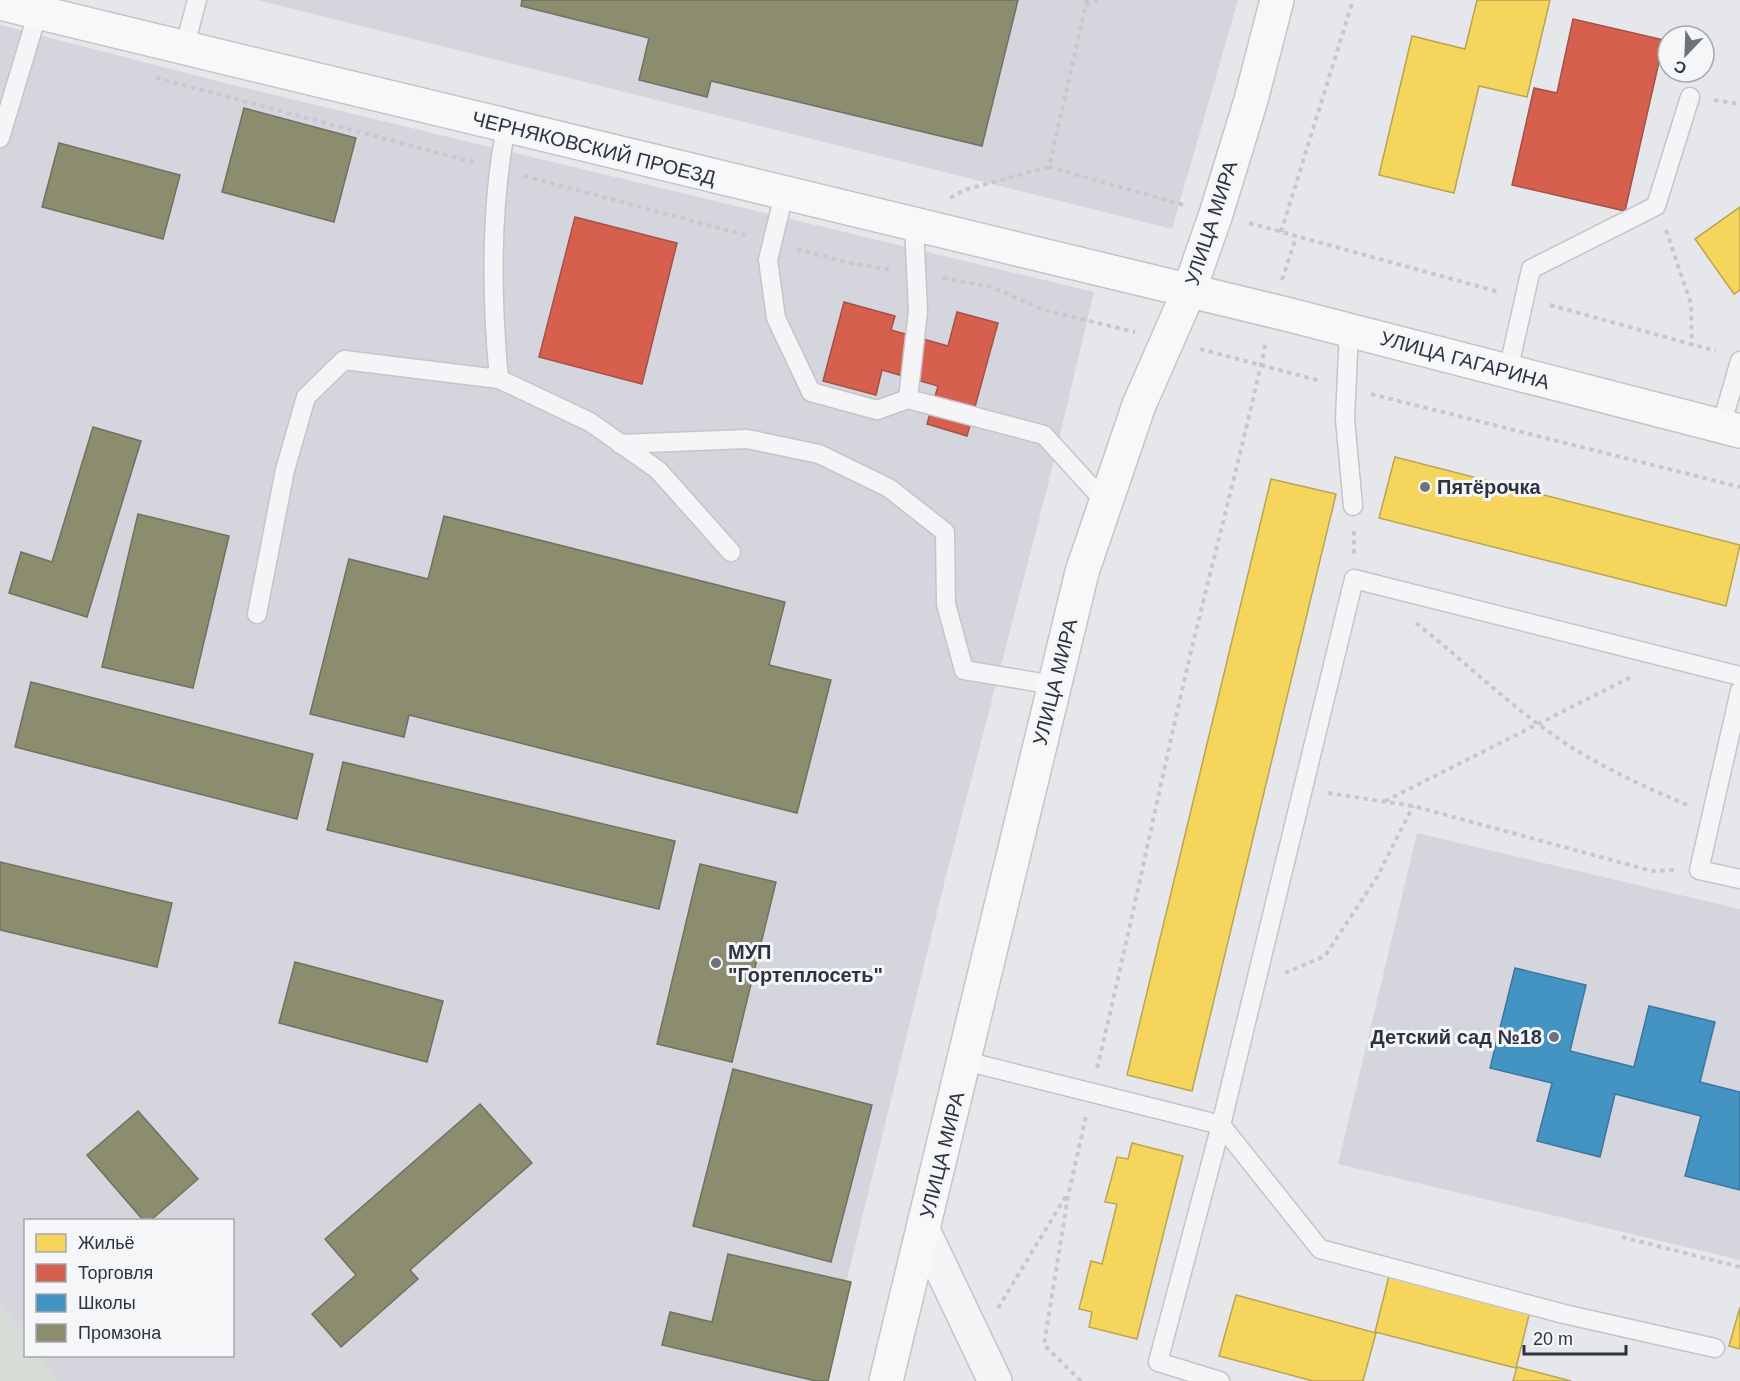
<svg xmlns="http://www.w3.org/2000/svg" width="1740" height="1381" font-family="Arial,sans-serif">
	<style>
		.built { fill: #d5d6dd }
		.green { fill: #d6ddd6 }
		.homes { fill: #f6d55c; stroke: #baa454; stroke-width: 1.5 }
		.shops { fill: #d6604d; stroke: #a3524a; stroke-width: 1.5 }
		.schools { fill: #4393c3; stroke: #3c769c; stroke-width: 1.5 }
		.industry { fill: #8c8c6e; stroke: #707161; stroke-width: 1.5 }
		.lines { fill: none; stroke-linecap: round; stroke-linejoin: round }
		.lane-casing { stroke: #c4c5c8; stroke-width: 21 }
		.street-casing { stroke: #c4c5c8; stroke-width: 36 }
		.secondary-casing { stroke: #c4c5c8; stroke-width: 36 }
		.path { stroke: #c7c8cb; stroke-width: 4; stroke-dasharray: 4.5 4.5; stroke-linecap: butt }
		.lane { stroke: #f5f5f7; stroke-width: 18 }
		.street { stroke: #f5f5f7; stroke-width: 33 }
		.secondary { stroke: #f8f8f8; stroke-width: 33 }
		.poi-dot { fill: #6e727d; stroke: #f4f6f8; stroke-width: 2 }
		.labels { text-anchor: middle; stroke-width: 6; stroke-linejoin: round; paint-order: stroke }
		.street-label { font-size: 20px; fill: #2d3342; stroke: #f4f6f8 }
		.poi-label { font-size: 20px; font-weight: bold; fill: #2d3342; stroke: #f4f6f8; text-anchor: start }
	</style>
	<rect width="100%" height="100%" fill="#e6e7ea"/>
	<g class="built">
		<polygon points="257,0 1238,0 1172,229"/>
		<polygon points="0,25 241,87 1094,292 1048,485 944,884 822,1381 57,1381 39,1356 232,1356 232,1220 26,1220 25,1336 0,1304"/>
		<polygon points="1417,833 1740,909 1740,1260 1338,1164"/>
	</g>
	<polygon class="green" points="0,1304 25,1336 26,1356 39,1356 57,1381 0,1381"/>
	<g class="homes">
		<polygon points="1477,0 1550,0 1527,97 1479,86 1454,193 1379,175 1412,36 1465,49"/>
		<polygon points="1740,207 1740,290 1734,294 1695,239"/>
		<polygon points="1395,457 1740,545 1726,606 1379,518"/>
		<polygon points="1271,479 1336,494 1192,1091 1127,1075"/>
		<polygon points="1132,1143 1183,1156 1137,1339 1089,1327 1092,1312 1079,1309 1091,1261 1102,1264 1117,1204 1105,1202 1117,1157 1128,1159"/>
		<polygon points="1389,1276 1530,1311 1516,1368 1375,1332"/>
		<polygon points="1236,1295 1376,1333 1363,1381 1313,1381 1219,1356"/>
		<polygon points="1740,1307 1740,1349 1729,1346"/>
		<polygon points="1517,1367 1571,1381 1513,1381"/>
	</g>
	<g class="shops">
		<polygon points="1573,19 1664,40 1625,211 1512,185 1534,88 1557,93"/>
		<polygon points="575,217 677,243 642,384 539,357"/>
		<polygon points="844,302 895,316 891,330 948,346 957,312 998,323 967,436 927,424 938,386 882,370 876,395 823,381"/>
	</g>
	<polygon class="schools" points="1515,968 1586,985 1570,1051 1634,1067 1649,1006 1715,1022 1700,1082 1740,1092 1740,1190 1685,1176 1701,1116 1615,1094 1600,1157 1537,1141 1552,1083 1490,1068"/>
	<g class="industry">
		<polygon points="522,0 1018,0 982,146 711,81 707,97 639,80 649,38 521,6"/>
		<polygon points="244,108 356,138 334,222 222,192"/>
		<polygon points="59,143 180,175 163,239 42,207"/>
		<polygon points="93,427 141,441 87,617 9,593 21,552 52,562"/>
		<polygon points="138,514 229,536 193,688 102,667"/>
		<polygon points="444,516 785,602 769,665 831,680 797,813 409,715 404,737 310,714 349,559 428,579"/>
		<polygon points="31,682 313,754 297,819 15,747"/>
		<polygon points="343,762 675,841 659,909 327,830"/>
		<polygon points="0,862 172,903 157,967 0,930"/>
		<polygon points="700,864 776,882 732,1062 657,1044"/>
		<polygon points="295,962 443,1001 427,1062 279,1023"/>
		<polygon points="733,1069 872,1105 831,1262 693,1226"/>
		<polygon points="480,1104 532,1163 410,1270 418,1279 341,1347 312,1314 356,1275 325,1239"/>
		<polygon points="138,1111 198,1179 151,1220 143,1220 87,1155"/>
		<polygon points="728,1254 851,1282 828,1381 816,1381 662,1345 670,1312 712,1322"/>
	</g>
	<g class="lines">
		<g class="lane-casing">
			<g id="lane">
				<polyline points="184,49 197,0"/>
				<polyline points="0,138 40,5"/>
				<polyline points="784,194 768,260 776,318 811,392 877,410 908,399"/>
				<polyline points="914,225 918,311 908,399 1044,435 1105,502"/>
				<polyline points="1349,330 1345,419 1353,506"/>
				<polyline points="1508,371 1531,269 1656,206 1690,97"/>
				<polyline points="499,379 590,422 658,470 731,552"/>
				<polyline points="1721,426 1740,361"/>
				<polyline points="620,444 747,439 819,454 889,488 945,532 946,604 964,670 1054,685"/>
				<path d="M257,614L285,470L306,397L344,360L499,379C491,295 490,210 506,127"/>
				<polyline points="1740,691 1699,870 1740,879"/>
				<polyline points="965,1061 1221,1125 1354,579 1740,676"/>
				<polyline points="1221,1125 1320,1249 1564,1314 1715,1348"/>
				<polyline points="1220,1381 1158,1362 1221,1125"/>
			</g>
		</g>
		<g class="street-casing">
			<polyline id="street" points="923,1230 995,1381"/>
		</g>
		<g class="secondary-casing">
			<g id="secondary">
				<polyline points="0,3 1286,314 1740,431"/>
				<polyline points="886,1381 1082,572 1139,405 1189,291 1216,214 1251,100 1277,0"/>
			</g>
		</g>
		<g class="path">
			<polyline points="1087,0 1049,167 1184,205"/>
			<polyline points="1086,6 1097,0"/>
			<polyline points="156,78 473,162"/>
			<polyline points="1714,100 1740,104"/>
			<polyline points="524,176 749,236"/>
			<polyline points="950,198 964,190 1049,167"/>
			<polyline points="1249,223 1499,292"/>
			<polyline points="1666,230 1691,304 1692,345"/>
			<polyline points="1281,232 1353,0"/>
			<polyline points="797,249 850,263 892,270"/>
			<polyline points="943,278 991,287 1044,310 1135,332"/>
			<polyline points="1282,280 1296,237"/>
			<polyline points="1550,305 1716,351"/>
			<polyline points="1200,349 1321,381"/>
			<polyline points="1371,394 1740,487"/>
			<polyline points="1354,531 1354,554"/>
			<path d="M1416,623C1468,664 1516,712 1571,747C1608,770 1647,788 1687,805"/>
			<polyline points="1328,793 1413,806 1652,871 1674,870"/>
			<polyline points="1385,801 1633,676"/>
			<polyline points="1285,973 1325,956 1377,877 1413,806"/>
			<path d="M1097,1068C1130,931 1158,793 1190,656C1215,551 1243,447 1266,342"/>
			<polyline points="1622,1237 1740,1267"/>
			<polyline points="998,1308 1066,1196"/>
			<polyline points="1081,1381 1044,1345 1068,1196 1086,1116"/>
		</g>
		<use href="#lane" class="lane"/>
		<use href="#street" class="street"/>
		<use href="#secondary" class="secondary"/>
	</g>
	<g class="poi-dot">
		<circle cx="1425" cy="487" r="6"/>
		<circle cx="716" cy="963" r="6"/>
		<circle cx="1554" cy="1037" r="6"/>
	</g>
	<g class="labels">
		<g class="street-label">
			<text transform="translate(594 148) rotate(14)" y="7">ЧЕРНЯКОВСКИЙ ПРОЕЗД</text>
			<text transform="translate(1211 223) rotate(-72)" y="7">УЛИЦА МИРА</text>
			<text transform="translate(1465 360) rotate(15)" y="7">УЛИЦА ГАГАРИНА</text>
			<text transform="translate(1055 682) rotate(-76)" y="7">УЛИЦА МИРА</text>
			<text transform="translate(942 1155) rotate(-76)" y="7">УЛИЦА МИРА</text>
		</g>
		<g class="poi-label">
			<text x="1437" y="494">Пятёрочка</text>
			<text x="728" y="959">МУП<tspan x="728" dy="23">"Гортеплосеть"</tspan></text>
			<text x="1542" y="1044" text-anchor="end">Детский сад №18</text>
		</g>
	</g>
	<rect x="24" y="1219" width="210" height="138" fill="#f4f6f8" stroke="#a4a8af" stroke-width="1.5"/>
	<rect x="36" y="1234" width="30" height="18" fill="#f6d55c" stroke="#a4a8af" stroke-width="1.5"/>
	<text x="78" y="1249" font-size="18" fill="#2d3342">Жильё</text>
	<rect x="36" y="1264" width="30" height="18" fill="#d6604d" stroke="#a4a8af" stroke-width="1.5"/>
	<text x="78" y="1279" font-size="18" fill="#2d3342">Торговля</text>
	<rect x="36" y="1294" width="30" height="18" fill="#4393c3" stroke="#a4a8af" stroke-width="1.5"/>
	<text x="78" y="1309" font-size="18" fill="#2d3342">Школы</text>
	<rect x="36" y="1324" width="30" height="18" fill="#8c8c6e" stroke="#a4a8af" stroke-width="1.5"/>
	<text x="78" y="1339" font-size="18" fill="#2d3342">Промзона</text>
	<g transform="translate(1686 54) rotate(203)"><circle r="28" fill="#f4f6f8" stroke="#a4a8af" stroke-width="1.5"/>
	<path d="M0-4.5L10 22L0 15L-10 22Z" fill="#6e727d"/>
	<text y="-9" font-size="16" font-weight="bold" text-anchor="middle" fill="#2d3342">С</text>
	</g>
	<path d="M1524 1345v9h102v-9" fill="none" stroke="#2d3342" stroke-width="3"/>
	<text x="1533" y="1345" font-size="18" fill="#2d3342" stroke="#f4f6f8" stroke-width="4.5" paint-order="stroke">20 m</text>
</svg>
